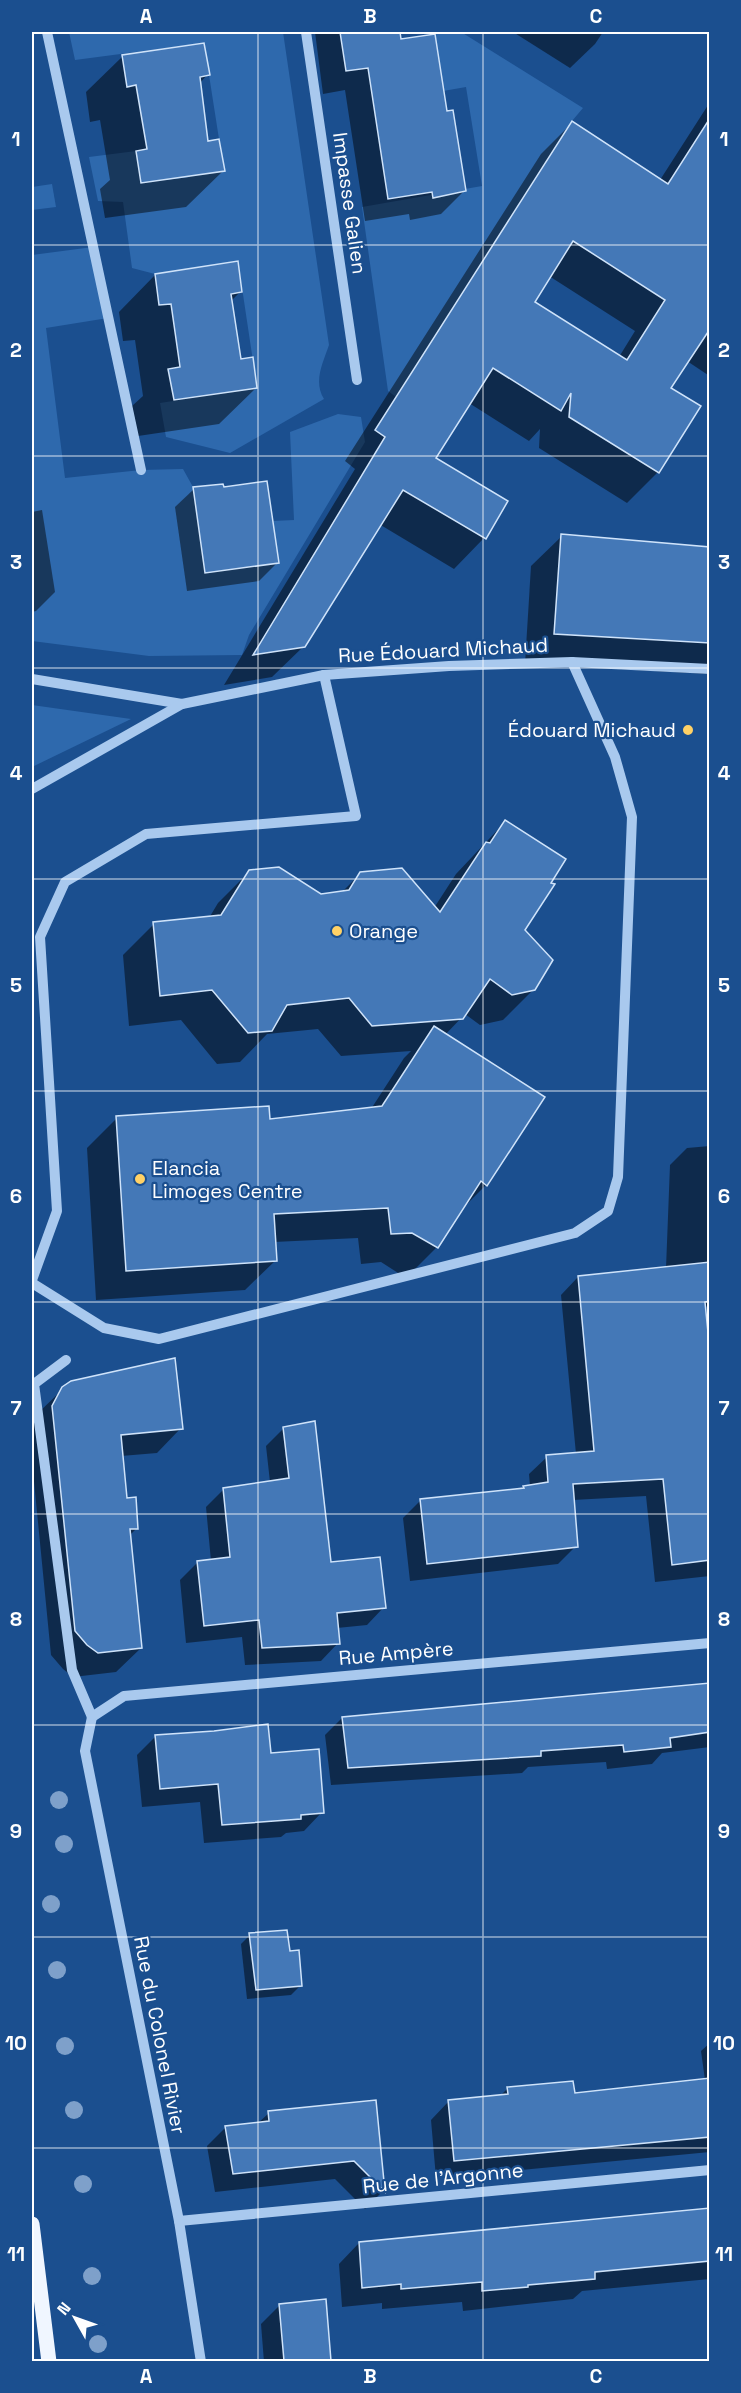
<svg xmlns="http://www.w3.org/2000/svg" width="741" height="2393" font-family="'Space Grotesk',sans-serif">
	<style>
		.green { fill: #2e69ad }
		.shadow { fill: #0007; fill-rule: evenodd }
		.building { fill: #4478b7; stroke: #cfe3fa; stroke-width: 1.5; fill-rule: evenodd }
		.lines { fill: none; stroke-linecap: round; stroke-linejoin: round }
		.minor { stroke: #a9c9ee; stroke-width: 10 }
		.major { stroke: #f0f6ff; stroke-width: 15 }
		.tree { fill: #7ea0ca }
		.grid { fill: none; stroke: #fff; stroke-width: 1.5; stroke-opacity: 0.55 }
		.poi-dot { fill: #ffd166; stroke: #1b4f8f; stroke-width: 2 }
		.labels { text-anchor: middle; stroke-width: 4.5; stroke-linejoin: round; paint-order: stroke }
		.street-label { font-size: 20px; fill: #fff; stroke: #1b4f8f }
		.poi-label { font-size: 20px; fill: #fff; stroke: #1b4f8f; text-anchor: start }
		.neatline { fill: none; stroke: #fff; stroke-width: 2 }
		.grid-label { font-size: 20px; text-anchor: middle; font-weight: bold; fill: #fff }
	</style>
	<rect width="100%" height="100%" fill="#1b4f8f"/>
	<g class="green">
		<path d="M69,32H283L329,345C323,363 313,381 324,399L230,453L166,437L160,403L257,388L238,261L155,274L132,268L123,202L98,201L89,157L136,151L224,171L204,43L75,60Z"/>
		<polygon points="442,32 461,32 583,108 572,121 396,397 388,391 362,207 482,186 466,87 409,97 435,34"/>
		<polygon points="52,184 56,207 32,210 32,187"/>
		<polygon points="93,247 108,318 46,328 65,478 141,470 183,469 193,487 205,573 237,569 278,555 273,521 294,520 290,432 338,414 361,417 365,442 249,635 242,655 149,656 32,641 32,255"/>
		<polygon points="32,705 131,719 32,767"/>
	</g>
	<g class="shadow">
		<polygon points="315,32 398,32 400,41 446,112 464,191 441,214 410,220 409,214 365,221 345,90 323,94"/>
		<polygon points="513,32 603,32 595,44 570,68"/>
		<path d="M123,56L208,74L199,84L207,143L223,171L186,207L105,218L100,189L110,180L100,120L90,122L86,92ZM189,175L190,177L164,180L171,177Z"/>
		<path d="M710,102V373L708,375L687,361L669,388L699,406L658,472L627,503L539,448L540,429L529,441L469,403L433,458L484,538L454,569L379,524L304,646L272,677L224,685L355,469L345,461L541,154L572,123L660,180ZM549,276L635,331L619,357L532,302Z"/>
		<polygon points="155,275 241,291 231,301 240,361 256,388 219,424 138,436 132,406 143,396 135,340 123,341 119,312"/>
		<polygon points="194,489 278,562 259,581 187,591 175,507"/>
		<polygon points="42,510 55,592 36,611 32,612 32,512"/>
		<polygon points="562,536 710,549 710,674 525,664 531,566"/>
		<polygon points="505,822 534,989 503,1020 480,1025 465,1014 445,1035 486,1185 460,1211 436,1248 406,1278 381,1262 361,1264 358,1238 274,1242 276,1260 245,1290 96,1300 87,1148 117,1118 268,1120 371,1109 404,1058 411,1051 341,1056 318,1029 267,1034 240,1062 217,1064 181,1020 129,1026 123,955 154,924 209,918 218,903 250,871 321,895 342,892 360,874 434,908 456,874"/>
		<polygon points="710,1146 710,1303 704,1309 710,1370 710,1576 655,1582 646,1496 573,1500 576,1546 558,1564 410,1581 403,1518 421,1500 522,1489 530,1486 529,1474 547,1457 576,1454 561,1295 578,1277 666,1268 670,1165 687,1148"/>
		<polygon points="63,1389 181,1428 157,1453 121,1456 126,1500 137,1528 129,1536 141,1648 116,1672 73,1677 63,1669 51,1655 32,1461 32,1426 38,1413"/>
		<polygon points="284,1428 329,1563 384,1607 367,1625 337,1628 338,1643 321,1661 245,1665 242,1637 186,1643 180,1580 197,1563 211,1561 206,1507 224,1489 270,1482 266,1446"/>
		<polygon points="710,1683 710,1747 662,1753 652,1764 607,1769 606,1762 528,1767 522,1773 331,1785 325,1735 342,1718"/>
		<polygon points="156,1736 269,1755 322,1812 304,1831 286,1833 281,1837 204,1843 200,1802 142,1807 137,1755"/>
		<polygon points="250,1935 288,1953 301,1985 291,1995 247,1999 241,1944"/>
		<polygon points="710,2043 710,2152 436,2178 431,2120 449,2101 499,2097 508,2088 573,2094 705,2080 701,2051"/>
		<polygon points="374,2101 383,2191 365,2209 335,2179 215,2192 207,2146 226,2127 258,2123 269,2113"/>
		<polygon points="710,2210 710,2279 582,2291 573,2299 463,2311 462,2302 382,2309 382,2303 342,2307 339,2264 359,2243"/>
		<polygon points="325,2301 330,2362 264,2362 261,2324 280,2305"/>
	</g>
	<g class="building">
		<polygon points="340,32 400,32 401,39 435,34 447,111 453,110 466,191 433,198 432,192 388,199 368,68 346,71"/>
		<polygon points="204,43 210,75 200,77 208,141 219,139 225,171 141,183 136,151 147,149 136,85 127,87 122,55"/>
		<path d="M710,118V329L671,388L701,406L659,473L569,417L571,393L561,411L493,368L436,458L508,501L486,539L403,490L305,647L253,655L385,437L375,430L572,121L668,184ZM573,241L665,300L627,360L535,302Z"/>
		<polygon points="238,261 242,292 231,294 241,359 253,357 257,388 174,400 168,369 180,367 171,304 159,305 155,274"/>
		<polygon points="267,481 279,563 205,573 193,487 223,484 224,487"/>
		<polygon points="561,534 710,547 710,643 554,634"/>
		<polygon points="505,820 566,859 551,883 555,884 525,930 553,960 535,990 512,995 490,979 463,1019 372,1026 349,998 287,1005 272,1031 248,1033 212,990 160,996 153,922 221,915 249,870 279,867 321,894 349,890 360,872 402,868 440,912 486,842 490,843"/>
		<polygon points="434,1026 545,1097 487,1186 481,1181 438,1248 412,1233 391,1234 388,1208 274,1214 277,1261 126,1271 116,1116 269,1106 270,1119 382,1106"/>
		<polygon points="710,1262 710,1301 705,1302 710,1353 710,1560 672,1565 663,1479 573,1484 578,1547 427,1564 420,1499 524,1488 523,1486 548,1482 546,1455 594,1451 578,1276"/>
		<polygon points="175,1358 183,1429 121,1435 127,1498 136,1497 138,1529 130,1529 142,1648 98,1653 87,1645 75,1631 52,1406 62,1387 71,1381"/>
		<polygon points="315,1421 331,1562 380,1557 386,1608 337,1613 340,1644 262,1648 259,1620 204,1626 197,1561 230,1557 223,1488 289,1478 283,1427"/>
		<polygon points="710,1683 710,1732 670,1738 671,1747 624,1752 623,1745 541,1751 541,1756 348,1768 342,1717"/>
		<polygon points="268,1724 271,1753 319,1749 324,1813 301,1815 301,1819 222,1825 218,1784 160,1789 155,1735 214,1731"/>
		<polygon points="287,1930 290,1951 299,1950 302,1986 256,1990 249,1933"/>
		<polygon points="710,2078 710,2137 454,2161 448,2100 508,2094 507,2087 573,2081 575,2093"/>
		<polygon points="376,2100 385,2192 354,2161 233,2174 225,2126 269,2121 268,2111"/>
		<polygon points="710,2208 710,2261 595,2272 595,2279 528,2285 528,2287 482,2291 482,2282 401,2289 401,2284 362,2288 359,2242"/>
		<polygon points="326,2299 331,2361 284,2361 279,2304"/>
	</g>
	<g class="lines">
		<g class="minor">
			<polyline points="47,32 141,470"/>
			<polyline points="306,32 357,380"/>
			<polyline points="32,679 182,704"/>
			<polyline points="32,789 182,704 324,675 449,666 572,662 710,669"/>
			<polyline points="32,1280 57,1211 40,937 65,882 146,834 356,816 324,675"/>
			<polyline points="32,1283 104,1328 159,1339 575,1233 608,1211 618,1177 632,817 615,757 572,662"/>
			<polyline points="66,1360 34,1384 72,1670 92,1717"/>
			<polyline points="92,1717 85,1751 179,2221 201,2362"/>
			<polyline points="92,1717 124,1696 710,1643"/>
			<polyline points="179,2221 710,2170"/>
		</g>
		<polyline class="major" points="32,2224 49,2362"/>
	</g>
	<g class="tree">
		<circle cx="59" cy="1800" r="9"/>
		<circle cx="64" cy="1844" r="9"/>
		<circle cx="51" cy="1904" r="9"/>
		<circle cx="57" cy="1970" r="9"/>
		<circle cx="65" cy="2046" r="9"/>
		<circle cx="74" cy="2110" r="9"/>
		<circle cx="83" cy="2184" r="9"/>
		<circle cx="92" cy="2276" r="9"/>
		<circle cx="98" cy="2344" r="9"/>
	</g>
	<path class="grid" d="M258,32V2362M483,32V2362M32,245H710M32,456H710M32,668H710M32,879H710M32,1091H710M32,1302H710M32,1514H710M32,1725H710M32,1937H710M32,2148H710"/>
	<g class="poi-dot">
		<circle cx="688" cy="730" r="6"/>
		<circle cx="337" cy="931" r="6"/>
		<circle cx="140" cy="1179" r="6"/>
	</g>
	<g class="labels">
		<g class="street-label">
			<text transform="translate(350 203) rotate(82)" y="7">Impasse Galien</text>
			<text transform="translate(443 650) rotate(-3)" y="7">Rue Édouard Michaud</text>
			<text transform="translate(396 1653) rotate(-5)" y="7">Rue Ampère</text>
			<text transform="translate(160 2035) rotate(79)" y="7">Rue du Colonel Rivier</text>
			<text transform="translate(443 2178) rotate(-6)" y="7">Rue de l'Argonne</text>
		</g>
		<g class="poi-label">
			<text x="676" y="737" text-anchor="end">Édouard Michaud</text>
			<text x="349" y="938">Orange</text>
			<text x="152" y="1175">Elancia<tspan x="152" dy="23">Limoges Centre</tspan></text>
		</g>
	</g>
	<rect width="741" height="2393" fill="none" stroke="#1b4f8f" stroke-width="66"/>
	<g transform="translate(75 2318) rotate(310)" stroke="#1b4f8f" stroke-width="4.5" paint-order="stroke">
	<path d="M0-4.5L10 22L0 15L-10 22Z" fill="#ffffff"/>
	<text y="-9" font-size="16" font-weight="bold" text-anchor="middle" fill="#ffffff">N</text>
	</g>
	<rect x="33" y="33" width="675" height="2327" class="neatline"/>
	<g class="grid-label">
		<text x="146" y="23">A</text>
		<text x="370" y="23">B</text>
		<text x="596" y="23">C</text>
		<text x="16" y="146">1</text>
		<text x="724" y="146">1</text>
		<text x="16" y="357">2</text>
		<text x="724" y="357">2</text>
		<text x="16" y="569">3</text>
		<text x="724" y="569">3</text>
		<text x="16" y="780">4</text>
		<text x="724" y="780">4</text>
		<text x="16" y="992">5</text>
		<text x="724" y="992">5</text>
		<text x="16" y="1203">6</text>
		<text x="724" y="1203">6</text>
		<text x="16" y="1415">7</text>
		<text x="724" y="1415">7</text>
		<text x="16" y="1626">8</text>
		<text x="724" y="1626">8</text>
		<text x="16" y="1838">9</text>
		<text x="724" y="1838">9</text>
		<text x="16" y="2050">10</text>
		<text x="724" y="2050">10</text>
		<text x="16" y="2261">11</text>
		<text x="724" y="2261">11</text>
		<text x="146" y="2383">A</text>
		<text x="370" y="2383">B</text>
		<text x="596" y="2383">C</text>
	</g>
</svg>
